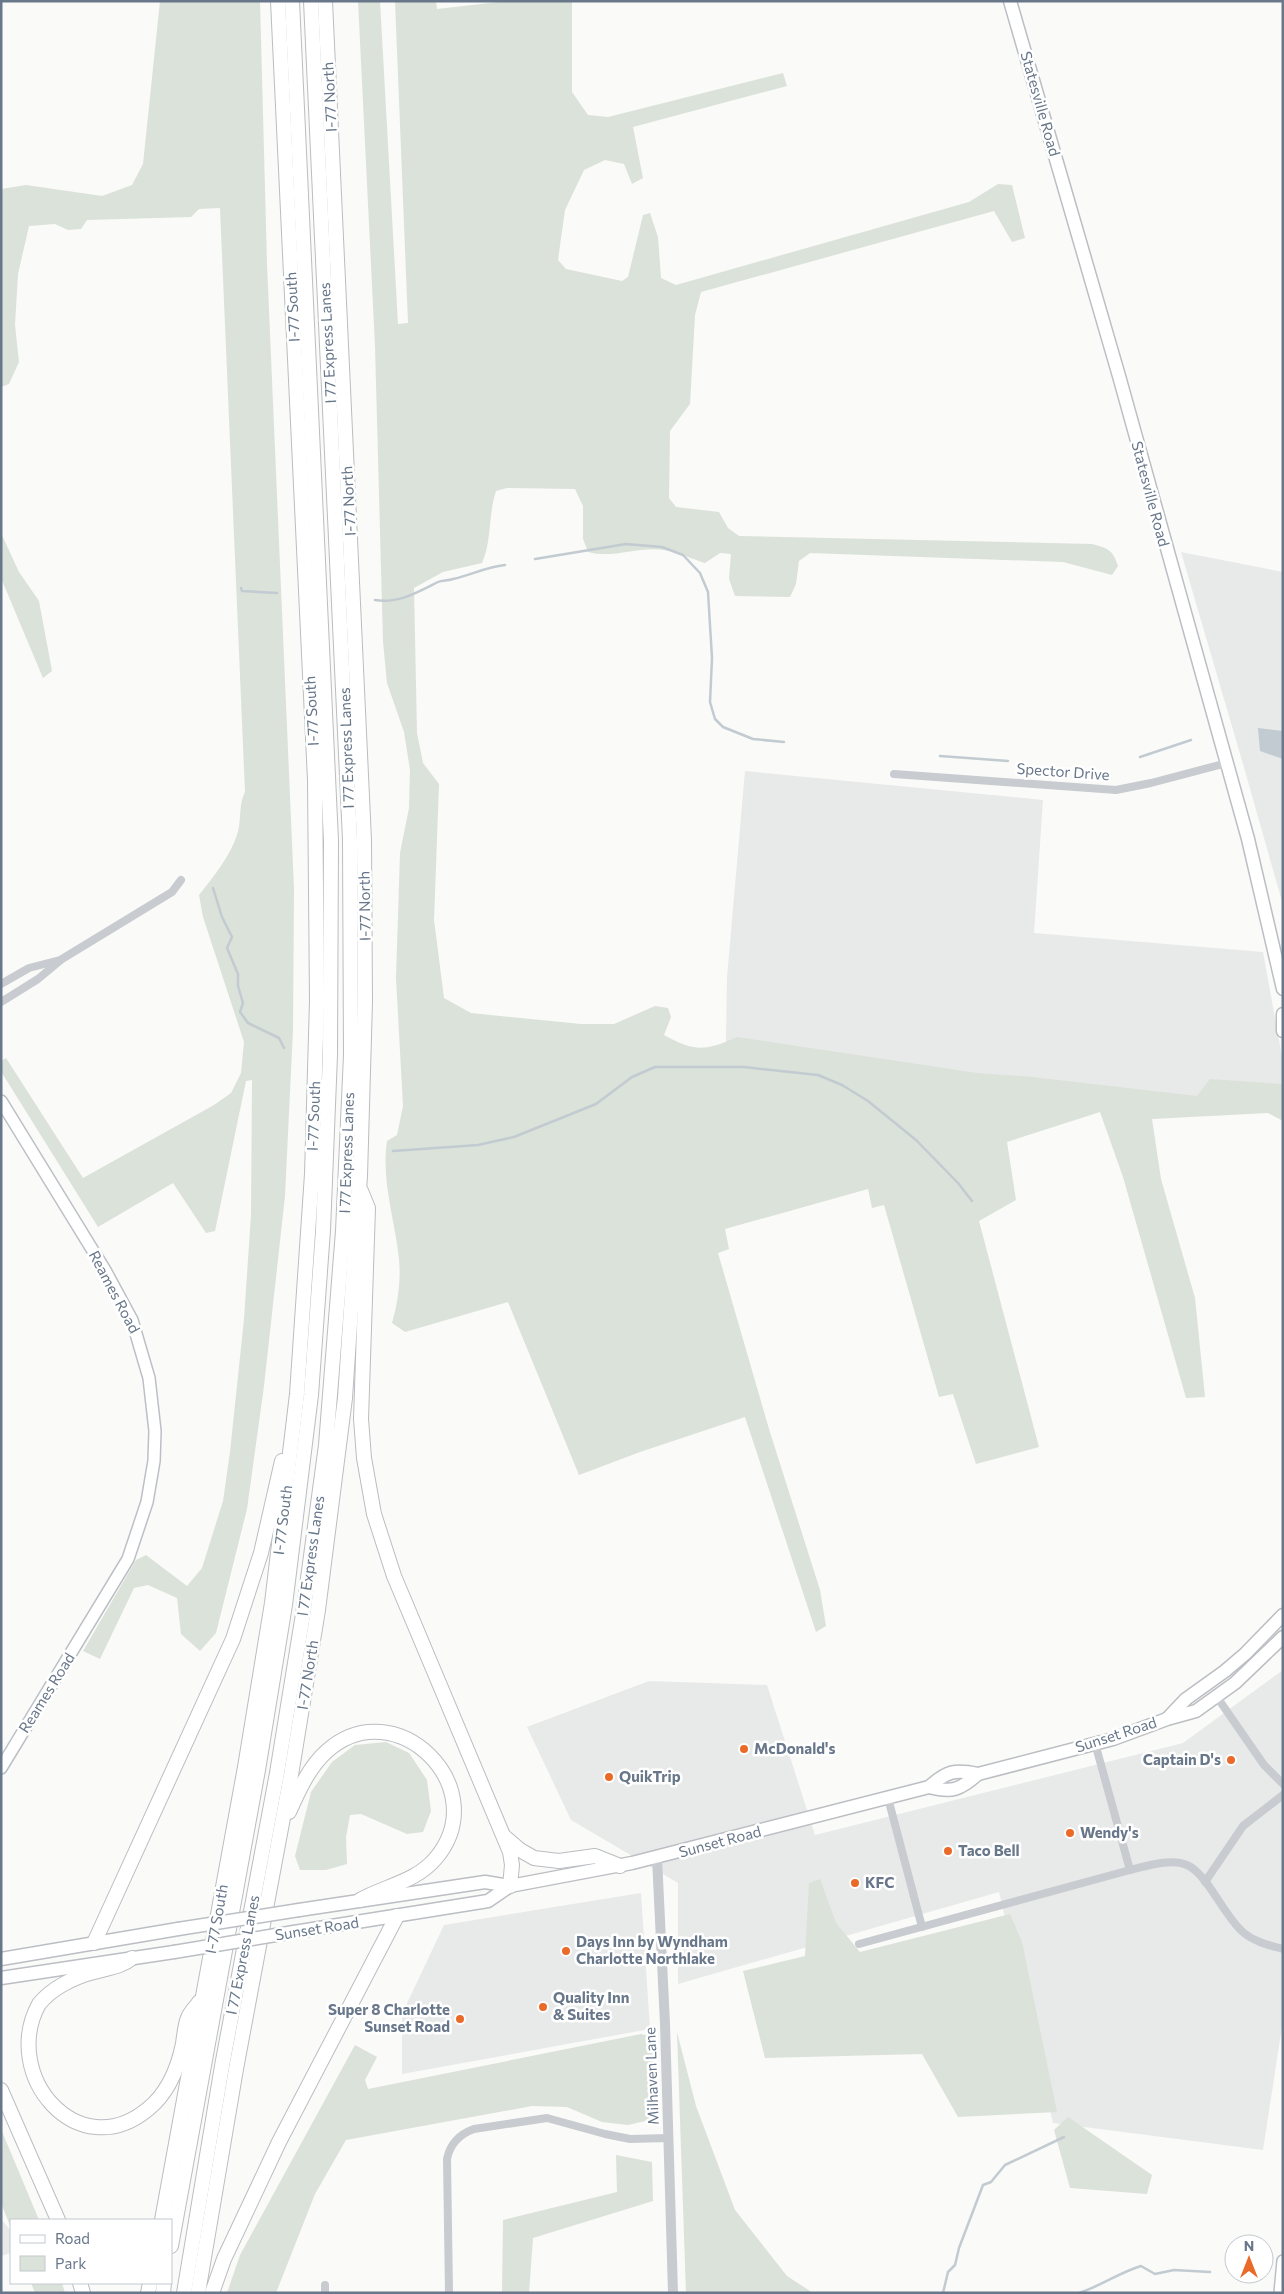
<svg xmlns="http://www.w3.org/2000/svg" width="1284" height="2294" font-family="Commissioner,sans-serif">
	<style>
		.built { fill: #e8e9e9 }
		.green { fill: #dbe2d9 }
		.water { fill: #c2cbd1 }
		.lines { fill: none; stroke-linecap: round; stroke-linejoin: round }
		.stream { stroke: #c2cbd1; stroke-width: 2.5 }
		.secondary-casing { stroke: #bcc0c6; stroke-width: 14 }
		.primary-casing { stroke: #bbbec3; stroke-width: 15 }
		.motorway-casing { stroke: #babdc1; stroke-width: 16 }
		.minor { stroke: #c8cbcf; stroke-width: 8 }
		.tertiary { stroke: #c8cbcf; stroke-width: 10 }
		.secondary { stroke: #fff; stroke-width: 11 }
		.primary { stroke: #fff; stroke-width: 12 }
		.motorway { stroke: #fff; stroke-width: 14 }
		.primary-bridge-casing { stroke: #bbbec3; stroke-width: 15; stroke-linecap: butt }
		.primary-bridge { stroke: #fff; stroke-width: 12 }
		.poi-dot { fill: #ea6a28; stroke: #fff; stroke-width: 2 }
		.labels { text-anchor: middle; stroke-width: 5; stroke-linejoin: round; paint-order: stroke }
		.street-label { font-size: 15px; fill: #68778a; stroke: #fff }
		.poi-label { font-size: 15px; font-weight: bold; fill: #68778a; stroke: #fff; text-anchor: start }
	</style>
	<rect width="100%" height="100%" fill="#fafaf8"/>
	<g class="built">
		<polygon points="1181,552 1283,572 1283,905 1243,764"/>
		<polygon points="745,771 1043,800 1034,933 1263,952 1283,1062 1283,1110 1023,1083 726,1042 727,977"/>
		<polygon points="1283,1670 1283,2020 1263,2150 1053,2123 999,1892 678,1984 678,1883 571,1820 527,1727 649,1681 767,1685 815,1835 1183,1743"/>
		<polygon points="641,1893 650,2029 402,2074 402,2014 444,1925"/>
		<polygon points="1,2219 11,2231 11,2253 1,2256"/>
	</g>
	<g class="green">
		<path d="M160,1H260L267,264L294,889L293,1030L285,1196L264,1386L247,1509L216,1633L200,1651L181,1634L177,1598L148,1585L134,1588L100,1659L83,1651L136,1560L146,1555L187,1586L202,1568L223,1501L230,1452L244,1319L251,1215L252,1080L246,1081L215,1231L206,1233L173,1183L98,1227L2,1073L1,1061L6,1058L83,1178L214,1105L231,1093L241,1073L244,1042L203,917L199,895C214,876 229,858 237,835C242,820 238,806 245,792L220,208L199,209L191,217L87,220L81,229L68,230L55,224L29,226L18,274L15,325L19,362L9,384L1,387V189L26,185L102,196L132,185L143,164Z"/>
		<path d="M358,1H380L398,324L408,323L395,1H436L437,9L507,1H572V92L588,115L608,117L783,73L787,86L633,127L643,178L632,184L624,164L605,160L584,170L565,210L558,260L566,269L622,281L628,277L643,215L650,213L658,237L661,278L676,285L969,202L998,184L1012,185L1025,238L1012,242L994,211L701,292L695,315L690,404L670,431L669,498L676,507L719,512L728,528L739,536L1092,544C1108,548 1113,550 1118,566L1112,575L1063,562L810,553L799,561L796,584L790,597L735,596L729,579L731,554L720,553L705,563C692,559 678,552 664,550C638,546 613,559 588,552L583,539V506L575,489L507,488L496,491C488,515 492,541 482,563L443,572L414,588L417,733L423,763L439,784L434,920L444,998L471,1013L581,1024H614L655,1006L668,1008L671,1017L664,1035C694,1052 706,1051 737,1037L977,1073L1032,1077L1197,1096L1210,1079L1281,1084L1283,1086V1121L1268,1113L1152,1119L1161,1179L1195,1298L1205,1397L1186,1398L1123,1177L1100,1112L1007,1142L1016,1200L979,1221L1039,1447L976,1464L953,1394L939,1397L884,1205L872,1208L868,1189L725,1229L729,1249L718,1253L769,1429L820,1590L826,1626L816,1632L745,1417L640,1452L579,1475L508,1302L405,1332L392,1323C398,1303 401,1280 399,1259C395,1220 381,1181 387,1141L397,1135L403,1106L396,978L400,853L409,808L410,770L404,732L387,683L383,642L375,346Z"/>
		<polygon points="1,533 19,572 39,601 52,671 43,678 1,578"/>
		<polygon points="386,1742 409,1753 427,1780 431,1811 423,1832 407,1834 361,1814 350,1815 346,1837 347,1864 326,1870 300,1870 295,1856 311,1792 332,1762 355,1745"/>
		<polygon points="820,1879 836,1923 860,1952 1010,1914 1022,1942 1057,2112 958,2117 922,2054 765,2058 743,1971 805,1956 809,1883"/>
		<polygon points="677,2032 696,2106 735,2210 787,2276 813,2293 686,2293"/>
		<polygon points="641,2034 653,2037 654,2119 628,2125 602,2122 567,2107 532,2106 346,2140 315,2194 276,2293 227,2293 240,2255 355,2045 377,2057 365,2080 368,2089"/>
		<polygon points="1068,2117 1152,2175 1147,2194 1070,2188 1054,2130"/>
		<polygon points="1,2129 39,2220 11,2220 11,2228 1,2203"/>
		<polygon points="616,2155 652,2162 653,2201 533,2238 529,2293 502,2293 503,2220 617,2192"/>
		<polygon points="31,2283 62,2283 65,2293 35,2293"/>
	</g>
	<polygon class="water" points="1258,728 1283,731 1283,759 1260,751"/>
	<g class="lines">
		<g class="stream">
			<polyline points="535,559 626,544 662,547 683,555 700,573 708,592 712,658 710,702 715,719 723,727 753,739 784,742"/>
			<polyline points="241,588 242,591 277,593"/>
			<path d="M375,600C398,604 418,592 438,582C442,580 448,581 453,579C471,575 486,567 505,565"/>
			<polyline points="940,756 1008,761"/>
			<polyline points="1140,757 1191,740"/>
			<polyline points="213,888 222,917 232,937 227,948 238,974 238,986 243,1003 240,1012 248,1023 279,1038 284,1048"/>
			<polyline points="393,1151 478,1145 514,1137 596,1104 632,1077 655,1067 744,1067 818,1075 842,1085 868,1101 916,1140 958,1183 972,1201"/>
			<polyline points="943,2293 948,2272 955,2265 959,2248 983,2185 991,2182 1005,2165 1064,2137"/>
			<path d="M1079,2293C1101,2286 1118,2273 1141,2266L1155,2274L1174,2270L1210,2272"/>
		</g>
		<g class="secondary-casing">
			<g id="secondary">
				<polyline points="1,1101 106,1272 132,1320 149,1378 155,1431 154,1461 147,1502 128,1559 1,1768"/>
				<polyline points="1280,2293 1283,2261"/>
			</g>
		</g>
		<g class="primary-casing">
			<g id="primary">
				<polyline points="1010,1 1119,376 1248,839 1283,989"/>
				<polyline points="1283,1014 1283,1031"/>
				<polyline points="1168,1718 1186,1699 1225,1671 1245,1654 1283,1615"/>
				<path d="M929,1787C952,1793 960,1790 978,1774"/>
				<path d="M299,1910L485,1882L510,1886L632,1863L929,1787C947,1771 955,1769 978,1774L1113,1739L1167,1719L1196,1711L1235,1683L1283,1637"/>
				<polyline points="294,1932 488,1901 510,1886"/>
				<polyline points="1,1959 178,1929"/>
				<polyline points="1,1978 174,1952"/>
			</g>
		</g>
		<g class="motorway-casing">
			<g id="motorway">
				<polyline points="361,1191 368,1208 361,1419 364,1458 374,1514 394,1576 510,1852 512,1865 510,1886"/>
				<path d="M289,1812C299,1790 309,1767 327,1751C395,1690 495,1787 436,1858C416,1882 385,1886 360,1900"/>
				<polyline points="506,1838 520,1850 534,1858 559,1861 595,1856 620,1866"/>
				<polyline points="94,1943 233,1639 261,1553 282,1461"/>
				<path d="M132,1958C121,1967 108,1968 94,1972C74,1977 52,1988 39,2004C0,2075 78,2167 148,2109C168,2093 178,2068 183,2044C184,2036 185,2025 188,2018C190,2012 196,2007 199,2002"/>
				<polyline points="1,2090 58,2220"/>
				<polyline points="162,2220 245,1767 272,1603 297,1394 312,1174 317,1001 315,780 278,1"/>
				<polyline points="171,2246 258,1770 285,1605 311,1395 323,1230 330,1055 331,841 292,1"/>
				<polyline points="80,2283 83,2293"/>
				<polyline points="148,2293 150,2283"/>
				<polyline points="163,2293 164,2283"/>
				<polyline points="184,2293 222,2066 277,1773 304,1608 326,1445 343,1231 351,1055 350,840 311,1"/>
				<polyline points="198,2293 236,2069 291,1775 318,1610 345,1398 360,1176 365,1001 364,840 325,1"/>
				<polyline points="212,2293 224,2259 279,2142 397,1916"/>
			</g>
		</g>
		<g class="minor">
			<polyline points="894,774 1116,790 1151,783 1227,763"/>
			<polyline points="1,984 29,968 60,960"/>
			<polyline points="1,1002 38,979 62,959 172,892 181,880"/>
			<polyline points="1217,1697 1264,1765 1283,1784"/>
			<polyline points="1095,1743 1130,1870"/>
			<polyline points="888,1798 922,1927"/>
			<polyline points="1205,1882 1243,1826 1283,1795"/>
			<path d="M859,1944L1130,1870C1147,1866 1170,1858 1187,1865C1208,1874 1224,1917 1244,1933C1255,1942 1269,1945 1283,1949"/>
			<polyline points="325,2285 325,2293"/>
			<path d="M449,2293L447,2159C450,2144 460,2134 474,2129L547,2118L605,2134L630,2139L669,2138"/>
		</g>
		<polyline class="tertiary" points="657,1858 665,2024 673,2293"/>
		<use href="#secondary" class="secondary"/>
		<use href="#primary" class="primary"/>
		<use href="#motorway" class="motorway"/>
		<g class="primary-bridge-casing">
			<g id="primary-bridge">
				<polyline points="178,1929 299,1910"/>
				<polyline points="174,1952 294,1932"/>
			</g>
		</g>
		<use href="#primary-bridge" class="primary-bridge"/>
	</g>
	<g class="poi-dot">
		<circle cx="744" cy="1749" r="5"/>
		<circle cx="1231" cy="1760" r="5"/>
		<circle cx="609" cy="1777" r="5"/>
		<circle cx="1070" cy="1833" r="5"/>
		<circle cx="948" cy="1851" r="5"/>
		<circle cx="855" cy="1883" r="5"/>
		<circle cx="566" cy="1951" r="5"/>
		<circle cx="543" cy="2007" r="5"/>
		<circle cx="460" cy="2019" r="5"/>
	</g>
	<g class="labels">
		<g class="street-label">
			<text transform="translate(330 97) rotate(-93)" y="5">I-77 North</text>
			<text transform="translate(1040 104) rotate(74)" y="5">Statesville Road</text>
			<text transform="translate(293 307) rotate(-93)" y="5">I-77 South</text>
			<text transform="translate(328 343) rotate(-93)" y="5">I 77 Express Lanes</text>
			<text transform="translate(1150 494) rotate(75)" y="5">Statesville Road</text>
			<text transform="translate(349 501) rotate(-93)" y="5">I-77 North</text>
			<text transform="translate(312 711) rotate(-93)" y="5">I-77 South</text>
			<text transform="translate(347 748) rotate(-92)" y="5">I 77 Express Lanes</text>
			<text transform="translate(1063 772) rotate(4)" y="5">Spector Drive</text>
			<text transform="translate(365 906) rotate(-91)" y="5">I-77 North</text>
			<text transform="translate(314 1116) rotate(-88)" y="5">I-77 South</text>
			<text transform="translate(347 1153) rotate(-88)" y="5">I 77 Express Lanes</text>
			<text transform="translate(114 1292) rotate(62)" y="5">Reames Road</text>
			<text transform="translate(283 1520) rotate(-83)" y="5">I-77 South</text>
			<text transform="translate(311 1556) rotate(-82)" y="5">I 77 Express Lanes</text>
			<text transform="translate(308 1675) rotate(-81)" y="5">I-77 North</text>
			<text transform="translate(47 1693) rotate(-58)" y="5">Reames Road</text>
			<text transform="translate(1116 1735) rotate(-18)" y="5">Sunset Road</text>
			<text transform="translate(720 1842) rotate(-15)" y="5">Sunset Road</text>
			<text transform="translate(217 1919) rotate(-80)" y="5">I-77 South</text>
			<text transform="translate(317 1929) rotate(-9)" y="5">Sunset Road</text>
			<text transform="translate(243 1955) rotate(-79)" y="5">I 77 Express Lanes</text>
			<text transform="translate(652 2076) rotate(-92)" y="5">Milhaven Lane</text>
		</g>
		<g class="poi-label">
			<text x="754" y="1754">McDonald's</text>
			<text x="1221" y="1765" text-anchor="end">Captain D's</text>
			<text x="619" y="1782">QuikTrip</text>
			<text x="1080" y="1838">Wendy's</text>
			<text x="958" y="1856">Taco Bell</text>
			<text x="865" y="1888">KFC</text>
			<text x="576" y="1947">Days Inn by Wyndham<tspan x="576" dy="17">Charlotte Northlake</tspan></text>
			<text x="553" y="2003">Quality Inn<tspan x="553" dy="17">&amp; Suites</tspan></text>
			<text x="450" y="2015" text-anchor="end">Super 8 Charlotte<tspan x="450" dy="17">Sunset Road</tspan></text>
		</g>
	</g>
	<rect width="1284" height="2294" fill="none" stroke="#68778a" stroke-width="5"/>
	<rect x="10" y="2219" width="162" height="65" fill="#ffffff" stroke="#c3c9d0"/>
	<rect x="20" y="2235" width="25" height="8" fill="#ffffff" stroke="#c3c9d0"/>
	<text x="55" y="2244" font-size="15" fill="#68778a">Road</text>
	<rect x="20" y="2256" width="25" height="15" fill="#dbe2d9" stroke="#c3c9d0"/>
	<text x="55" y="2269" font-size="15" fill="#68778a">Park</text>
	<g transform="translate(1249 2259)"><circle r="24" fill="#ffffff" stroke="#c3c9d0"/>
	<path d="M0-4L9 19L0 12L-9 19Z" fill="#ea6a28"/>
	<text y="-8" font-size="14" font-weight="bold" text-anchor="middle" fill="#68778a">N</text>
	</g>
</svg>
